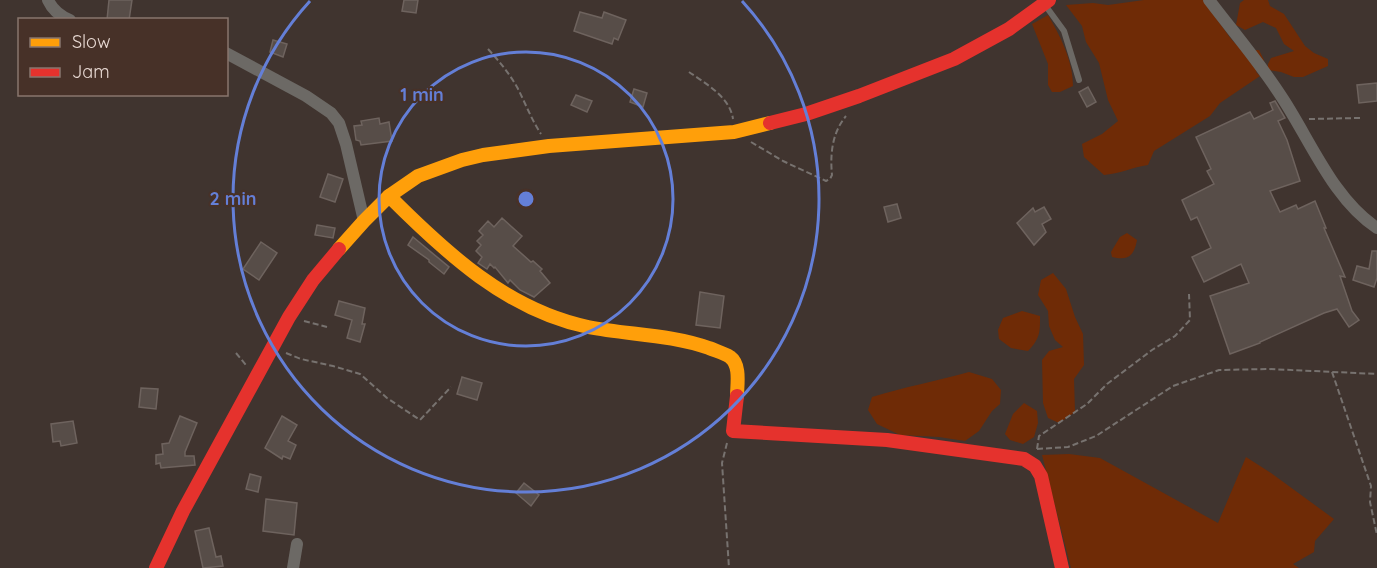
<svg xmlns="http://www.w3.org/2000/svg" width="1377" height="568" font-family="Quicksand,sans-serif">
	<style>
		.green { fill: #6f2b06 }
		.building { fill: #574d48; stroke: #6e635e; stroke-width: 1.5 }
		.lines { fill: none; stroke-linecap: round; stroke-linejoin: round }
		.path { stroke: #77726f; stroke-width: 2; stroke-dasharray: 6 3; stroke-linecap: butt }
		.lane { stroke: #6c6965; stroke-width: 6 }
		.street { stroke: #6c6965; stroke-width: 12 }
		.slow { stroke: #ff9f0a; stroke-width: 14 }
		.jam { stroke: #e5322d; stroke-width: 14 }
		.ring { fill: none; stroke: #647fd7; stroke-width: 3 }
		.centre { fill: #647fd7; stroke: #473128; stroke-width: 3 }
		.ring-label { font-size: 18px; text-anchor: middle; font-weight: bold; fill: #647fd7; stroke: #473128; stroke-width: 4.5; stroke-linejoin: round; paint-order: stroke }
	</style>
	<rect width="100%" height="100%" fill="#40342f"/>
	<g class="green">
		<path d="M1144,0H1203L1231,39L1243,51L1259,50L1264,60L1256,72L1260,76L1220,103L1210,116L1154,151L1148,165C1133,167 1119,174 1104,175L1084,157L1082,144L1102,134L1118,121L1108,100L1099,63L1086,42L1082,26L1066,5L1093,3L1108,5Z"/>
		<polygon points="1244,0 1268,0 1270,6 1284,14 1305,46 1314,53 1328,59 1328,66 1303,77 1294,77 1281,72 1268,70 1268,64 1271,58 1294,51 1284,44 1276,28 1263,22 1245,30 1236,25 1240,3"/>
		<path d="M1048,15C1060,36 1073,60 1073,86L1060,92H1052L1048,85V64L1032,24Z"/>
		<path d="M1127,233L1137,240C1134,256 1128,261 1112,257L1111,252L1120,237Z"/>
		<polygon points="1053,273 1066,289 1075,317 1083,334 1084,365 1074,379 1075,412 1059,423 1048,418 1043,403 1042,360 1049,351 1063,347 1055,340 1049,326 1048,311 1038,295 1041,280"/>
		<path d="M1022,311L1040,316C1040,333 1040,338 1028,351L1011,348L999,339L998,330L1003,318Z"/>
		<path d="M969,372L992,379L1001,390L1000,404L992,411L979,431L965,441L939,437L900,435L877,424L868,410L872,397C904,387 937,381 969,372Z"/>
		<polygon points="1024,403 1037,411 1038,423 1034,437 1023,444 1010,440 1005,434 1013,414"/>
		<polygon points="1069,454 1100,458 1218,523 1246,457 1271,473 1334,519 1315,541 1314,552 1293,564 1299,568 1071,568 1042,455"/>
	</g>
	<g class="building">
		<polygon points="109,0 132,0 129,20 107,20"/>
		<polygon points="404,0 418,0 416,13 402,11"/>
		<polygon points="580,12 602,18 604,12 626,20 618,40 614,38 612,44 574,31"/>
		<polygon points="273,40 287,44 283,57 270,52"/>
		<polygon points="1377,83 1377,101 1359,103 1357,85"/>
		<polygon points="1088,87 1096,102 1087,107 1079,92"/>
		<polygon points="634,89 647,93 643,107 630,102"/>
		<polygon points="576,95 592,101 587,112 571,105"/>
		<polygon points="1275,101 1285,118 1278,121 1287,140 1300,181 1270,191 1280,212 1296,205 1298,209 1315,201 1326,228 1324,228 1345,277 1340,276 1352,311 1359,320 1349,327 1337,309 1324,313 1260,342 1260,343 1230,354 1210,296 1249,283 1241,264 1204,282 1192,257 1211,248 1197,217 1191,220 1182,200 1214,184 1207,171 1211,169 1196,137 1250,112 1254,119 1273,110 1270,103"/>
		<polygon points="379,118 380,124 389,122 392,141 361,145 360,141 356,140 354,126 362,125 361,121"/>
		<polygon points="328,174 343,179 335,202 320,197"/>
		<polygon points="897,204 901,218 888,222 884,207"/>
		<polygon points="1044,207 1051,219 1042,224 1046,232 1034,245 1017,223 1033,208 1035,212"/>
		<polygon points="502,218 522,236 513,246 531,262 533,261 542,269 540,271 550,283 534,297 520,290 510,280 508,283 495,267 494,268 490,264 487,269 478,263 482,257 476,251 481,245 477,241 483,235 479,231 488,221 494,227"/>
		<polygon points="317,225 335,228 333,238 315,235"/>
		<polygon points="413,237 449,267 444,274 429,262 429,260 408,245"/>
		<polygon points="261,242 277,253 259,280 243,269"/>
		<polygon points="1372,251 1377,251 1377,278 1374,287 1353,280 1357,266 1369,269"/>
		<polygon points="700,292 724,296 720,328 696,325"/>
		<polygon points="339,301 365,308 362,324 365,324 360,342 347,338 352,320 335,315"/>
		<polygon points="462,377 482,383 477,400 457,394"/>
		<polygon points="141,388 158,389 156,409 139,407"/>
		<polygon points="180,416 197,423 185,452 185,456 194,456 195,465 161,468 160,463 156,464 156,455 163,454 162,444 169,443"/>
		<polygon points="282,416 297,425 288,441 296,445 290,459 283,456 282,459 265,448"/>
		<polygon points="73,421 77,443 61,446 60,441 53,442 51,424"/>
		<polygon points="250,474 261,477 258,492 246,489"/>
		<polygon points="524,483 539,495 531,506 516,493"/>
		<polygon points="266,499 297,503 294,535 263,531"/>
		<polygon points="209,528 216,557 221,556 223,566 203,568 195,531"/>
	</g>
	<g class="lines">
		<g class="path">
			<path d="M488,49C499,61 509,73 517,87C525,102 531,119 541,134"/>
			<path d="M689,72C705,83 730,97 733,119"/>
			<polyline points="1309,119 1360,118"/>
			<path d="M751,142L783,161L826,181L830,179L832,175C830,154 832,133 846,116"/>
			<polyline points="304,321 327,327"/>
			<polyline points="236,353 246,365"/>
			<polyline points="286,353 301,359 333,366 360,374 387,398 420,420 451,387"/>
			<polyline points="1332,372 1371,486 1370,502 1377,535"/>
			<polyline points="727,443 722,463 729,568"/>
			<polyline points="1037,449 1068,447 1096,436 1173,386 1219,370 1269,369 1377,374"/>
			<polyline points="1037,449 1039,436 1087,404 1107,384 1152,350 1175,336 1190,320 1189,294"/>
		</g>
		<polyline class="lane" points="1045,5 1064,31 1079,80"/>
		<g class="street">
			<path d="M48,0C52,9 60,16 70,20"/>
			<path d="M1209,0C1234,33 1261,64 1283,99C1311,142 1334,200 1377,228"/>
			<polyline points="226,53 306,96 331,113 339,123 346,144 364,221"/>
			<polyline points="293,568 297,544"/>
		</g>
		<g class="slow">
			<path d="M389,196C446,253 507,310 588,327C628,335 670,334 709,348C716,351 724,353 730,357C741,365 737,385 737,396"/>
			<polyline points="339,249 364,221 389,196 418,176 462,160 483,155 549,146 734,132 770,123"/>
		</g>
		<g class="jam">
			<polyline points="770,123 806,114 859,96 954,59 1009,29 1049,0"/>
			<polyline points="737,396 733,431 887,440 1024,459 1035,466 1041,476 1062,568"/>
			<polyline points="156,568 183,511 289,317 313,280 339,249"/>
		</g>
	</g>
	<g class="ring">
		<circle cx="526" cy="199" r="147"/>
		<path d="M742 1A293 293 0 1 1 310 1"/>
	</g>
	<circle cx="526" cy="199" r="9" class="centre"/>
	<g class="ring-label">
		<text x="422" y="101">1 min</text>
		<text x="233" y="205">2 min</text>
	</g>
	<rect x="18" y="18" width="210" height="78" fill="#473128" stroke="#88756d" stroke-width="1.5"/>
	<rect x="30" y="38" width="30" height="9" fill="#ff9f0a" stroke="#88756d" stroke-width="1.5"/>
	<text x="72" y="48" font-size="18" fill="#e9dad4">Slow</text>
	<rect x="30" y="68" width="30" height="9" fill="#e5322d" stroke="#88756d" stroke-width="1.5"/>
	<text x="72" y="78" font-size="18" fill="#e9dad4">Jam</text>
</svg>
